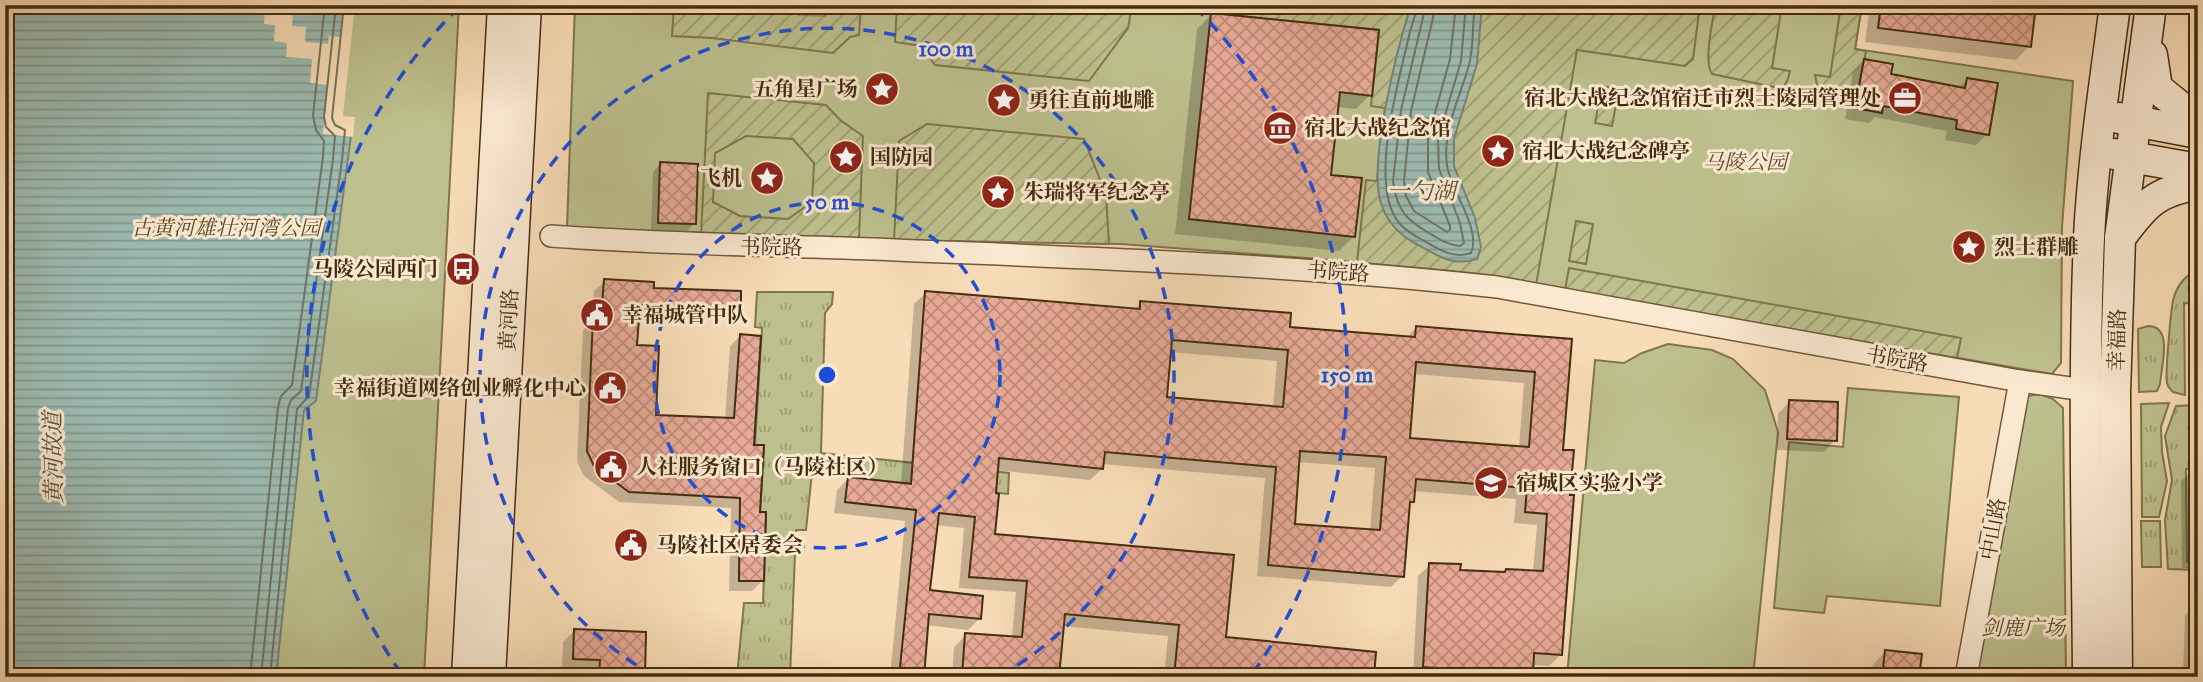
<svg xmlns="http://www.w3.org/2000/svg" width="2203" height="682" font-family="'IM FELL Great Primer','Noto Serif SC',serif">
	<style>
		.grass { fill: url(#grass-tufts); stroke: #80764e; stroke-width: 2 }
		.park { fill: #bdc08e; stroke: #80764e; stroke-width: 2 }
		.garden { fill: url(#garden-furrows); stroke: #80764e; stroke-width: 2; fill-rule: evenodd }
		.water { fill: url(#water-rules); stroke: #798271; stroke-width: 2 }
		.pier { fill: #f8dcb7 }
		.shadow { fill: #0003; fill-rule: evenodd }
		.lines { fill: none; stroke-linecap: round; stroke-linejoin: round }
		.shore { stroke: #707460; stroke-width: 2 }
		.building { fill: url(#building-cross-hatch); stroke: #442d0f; stroke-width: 2; fill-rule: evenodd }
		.street-casing { stroke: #715939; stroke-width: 24 }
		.secondary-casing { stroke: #442d0f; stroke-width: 33 }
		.street { stroke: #fae8d0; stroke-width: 21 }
		.secondary { stroke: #fae8d0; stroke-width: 30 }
		.ring { fill: none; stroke: #1d4ed8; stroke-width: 3.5; stroke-dasharray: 12 9 }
		.labels { text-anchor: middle; stroke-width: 6; stroke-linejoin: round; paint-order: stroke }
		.poi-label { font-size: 21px; font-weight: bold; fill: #442d0f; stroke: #fae8d0; text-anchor: start }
		.park-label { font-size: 21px; font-style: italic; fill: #5c4a28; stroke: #fae8d0 }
		.street-label { font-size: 21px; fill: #442d0f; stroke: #fae8d0 }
		.water-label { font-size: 23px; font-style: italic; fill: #5a5038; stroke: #fae8d0 }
		.centre { fill: #1d4ed8; stroke: #fae8d0; stroke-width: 3.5 }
		.ring-label { font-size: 21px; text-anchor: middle; font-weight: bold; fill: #1d4ed8; stroke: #fae8d0; stroke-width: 6; stroke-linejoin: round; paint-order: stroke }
	</style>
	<defs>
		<pattern id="grass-tufts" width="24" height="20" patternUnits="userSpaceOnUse" patternTransform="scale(1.75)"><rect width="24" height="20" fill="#bdc08e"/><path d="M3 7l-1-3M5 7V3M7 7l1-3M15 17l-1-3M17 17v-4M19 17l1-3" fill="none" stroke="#9b9c72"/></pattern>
		<pattern id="garden-furrows" width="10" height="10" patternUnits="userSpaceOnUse" patternTransform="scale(1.75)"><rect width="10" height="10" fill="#bdc08e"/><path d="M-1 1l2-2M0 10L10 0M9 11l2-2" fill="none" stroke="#9b9c72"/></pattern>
		<pattern id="water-rules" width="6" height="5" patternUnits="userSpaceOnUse" patternTransform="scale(1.75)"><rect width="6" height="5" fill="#9dbbb2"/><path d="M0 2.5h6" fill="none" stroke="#82988f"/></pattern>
		<pattern id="building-cross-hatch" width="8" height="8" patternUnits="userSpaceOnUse" patternTransform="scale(1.75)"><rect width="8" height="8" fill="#e8aa97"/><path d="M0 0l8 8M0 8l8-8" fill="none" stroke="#be8b7a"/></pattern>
	</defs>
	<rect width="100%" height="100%" fill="#f8dcb7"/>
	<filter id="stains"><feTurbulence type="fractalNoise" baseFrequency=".00286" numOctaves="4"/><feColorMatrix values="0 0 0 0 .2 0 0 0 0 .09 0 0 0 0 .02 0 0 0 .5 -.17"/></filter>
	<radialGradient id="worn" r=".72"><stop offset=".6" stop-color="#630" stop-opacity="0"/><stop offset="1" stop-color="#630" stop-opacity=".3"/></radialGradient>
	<g class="grass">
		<path d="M2198,269V304L2184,303L2185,395L2173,392C2170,389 2168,388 2167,383C2165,376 2171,305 2174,297C2178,284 2186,275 2198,269Z"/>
		<polygon points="757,292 833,292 832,304 825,313 821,453 1009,473 1008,494 812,473 806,530 796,530 790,677 737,677 744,603 763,603 766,513 760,512 764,446 755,445 762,328 755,327"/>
		<path d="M2148,326C2174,326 2161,367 2160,384L2157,391L2139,392L2138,329Z"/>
		<polygon points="2169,403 2161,427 2162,452 2167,481 2159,517 2142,517 2141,404"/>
		<polygon points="2198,405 2198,468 2186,469 2187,562 2198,563 2198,570 2168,569 2165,520 2172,480 2165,436 2176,406"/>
		<polygon points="2141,521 2160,521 2161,567 2142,567"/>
	</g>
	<g class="park">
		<polygon points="5,5 459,5 424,677 5,677"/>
		<polygon points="575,5 1862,5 1855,49 2073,81 2062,227 2061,363 2052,374 1536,285 1357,262 1121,244 643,234 567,227"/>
		<polygon points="1668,344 1712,350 1733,359 1765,390 1778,432 1753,677 1567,677 1595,360 1624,363 1642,353"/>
		<polygon points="1848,388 1959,397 1940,606 1827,596 1824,613 1774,608 1789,442 1843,447"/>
		<polygon points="2040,394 2053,399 2063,408 2066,677 1972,677 2024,403 2028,396"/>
	</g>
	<g class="garden">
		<polygon points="674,5 861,5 859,35 850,37 833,53 712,38 672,36"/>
		<polygon points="897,5 1132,5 1128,28 1089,81 935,65 921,46 895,42"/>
		<polygon points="1212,5 1700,5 1693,59 1685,66 1577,50 1536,285 1357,262 1366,180 1377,181 1385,108 1371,106 1379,30 1211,13"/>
		<path d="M1715,5H1782L1772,68L1790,71C1788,79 1787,86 1779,88L1712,74C1703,61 1713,22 1715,5Z"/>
		<polygon points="1841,5 1862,5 1855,49 1866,51 1857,101 1823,94 1818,90 1815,75 1830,77"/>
		<polygon points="1602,86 1619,89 1612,126 1595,123"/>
		<path d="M708,93L826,105L840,120L863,136L859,239L701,236ZM746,136L793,139L814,163L812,202L788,219L740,216L713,202L715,153Z"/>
		<polygon points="927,124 1084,139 1106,195 1109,244 894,240 899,141"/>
		<polygon points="1576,221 1593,224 1586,264 1569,261"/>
		<polygon points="1569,268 1961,338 1957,358 1565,290"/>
	</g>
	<g class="water">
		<polygon points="5,5 351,5 339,119 353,120 316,401 304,410 276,677 5,677"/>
		<path d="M1411,5H1482L1477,64L1454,139V166L1475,218L1481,247L1477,259C1455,266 1441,258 1422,247C1403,238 1389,226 1382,206C1366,168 1398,46 1411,5Z"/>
	</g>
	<polygon class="pier" points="253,5 280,5 280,11 293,13 292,26 306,27 305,42 328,44 329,36 341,37 344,5 355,5 343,116 355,117 353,137 323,134 328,85 310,83 312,59 286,57 287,43 274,41 275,25 264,24 265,9 253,7"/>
	<g class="shadow">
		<polygon points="798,5 832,5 832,10 825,17 798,16"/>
		<polygon points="1870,5 2035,5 2029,46 2016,60 1865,42"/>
		<polygon points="1211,15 1370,95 1356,109 1336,107 1329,177 1354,236 1339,251 1175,234 1197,29"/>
		<polygon points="2198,17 2198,52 2193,44"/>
		<polygon points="1865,61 1889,76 1958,89 1967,79 1987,134 1976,145 1945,140 1947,131 1875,117 1869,123 1845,119 1853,72"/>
		<polygon points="660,164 694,224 687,231 651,230 653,172"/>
		<polygon points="605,281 739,309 728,320 637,316 636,347 654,416 725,420 730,346 740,336 752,447 763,580 752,591 729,591 731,508 619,502 584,476 577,462 583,330 592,321 594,291"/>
		<path d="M926,293L1133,311L1141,302L1288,329L1406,338L1416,328L1570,341L1561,451L1560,655L1549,666L1532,665L1529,677H1413L1418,576L1430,565L1458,571L1503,574L1506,570L1533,572L1537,525L1514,523L1516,499L1413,491L1412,502L1408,506L1402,576L1391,587L1257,576L1265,478L1102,464V469L1090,480L996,470L993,536L1224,639L1372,677H1164L1168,636L1062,626L1058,672L1114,677H952L954,647L966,635L1012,638L1016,592L959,588L964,528L935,525L928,592L980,618L968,630L926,625L923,677H890L905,521L834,513L837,490L849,478L901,484L914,304ZM1169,352L1277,361L1273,408L1165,399ZM1414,374L1524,383L1519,448L1408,439ZM1298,462L1375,468L1370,531L1293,526Z"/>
		<polygon points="2198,356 2198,388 2194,387"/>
		<polygon points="1789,402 1835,440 1824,452 1777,450 1778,414"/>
		<polygon points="2198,474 2198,568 2182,568 2181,481 2188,475"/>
		<polygon points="2198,602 2198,677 2183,677 2185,615"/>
		<polygon points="574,631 643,677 589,677 589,671 562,670 563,642"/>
		<polygon points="1885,652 1917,677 1870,677 1871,667"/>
		<polygon points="1771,668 1859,677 1762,677"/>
	</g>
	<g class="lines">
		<g class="shore">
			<path d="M1417,5C1416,16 1411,26 1409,36C1399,81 1367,187 1400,224C1407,232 1417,237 1426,242C1440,250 1454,259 1471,253C1482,229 1450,190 1447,165C1442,131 1460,97 1469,65C1474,47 1472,24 1475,5"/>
			<path d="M1426,5L1401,110L1393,181C1397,213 1408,221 1434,236C1443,242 1450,245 1460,246L1464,243L1460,223L1439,169L1438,139L1461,61L1466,5"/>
			<polyline points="1436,5 1411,111 1404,181 1406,196 1414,211 1447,232 1450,230 1450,226 1428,172 1428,138 1450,59 1456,5"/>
			<polyline points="250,677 278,407 281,396 292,385 323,157 324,141 316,130 313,116 325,5"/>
			<polyline points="261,677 288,408 291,400 301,391 333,159 335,136 326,127 324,117 336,5"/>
			<polyline points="270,677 297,409 309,396 342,160 345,130 335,125 332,118 344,5"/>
		</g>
	</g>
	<g class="building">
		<polygon points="1881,5 2036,5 2031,47 1878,28"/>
		<polygon points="1211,13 1379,30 1372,96 1340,92 1331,175 1362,178 1355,237 1189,219"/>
		<polygon points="1864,59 1893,64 1891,74 1965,88 1967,78 1998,83 1989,135 1956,129 1957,120 1883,106 1882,113 1855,108"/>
		<polygon points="660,162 698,164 696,224 658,223"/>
		<polygon points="604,279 654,282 654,288 741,291 741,310 640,305 637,345 659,346 656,415 734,418 740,334 761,336 754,445 764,445 760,512 766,512 764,581 739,581 740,498 629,492 594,466 587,451 593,318 601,319"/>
		<path d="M925,291L1140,309V301L1291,313L1290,327L1415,337L1416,326L1572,339L1563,450H1574L1570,495H1574L1562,655L1534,653L1533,676L1423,667L1429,563L1461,564L1460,570L1505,572L1506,569L1543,571L1547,514L1525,512L1527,488L1416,479L1414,502H1410L1404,577L1268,565L1276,467L1105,452L1103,469L999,458L996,493L999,494L995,534L1234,555L1226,637L1376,652L1374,677H1174L1179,625L1065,614L1059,677H962L965,633L1022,637L1027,581L969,577L975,517L939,513L930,590L983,596L981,619L929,614L924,677H899L916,510L845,502L848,477L911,484ZM1172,340L1288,350L1283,407L1167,397ZM1416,362L1535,372L1529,447L1410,438ZM1300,451L1386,457L1380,530L1295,524Z"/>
		<polygon points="1789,400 1838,402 1837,441 1787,439"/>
		<polygon points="574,629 646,632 645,677 599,677 600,660 573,659"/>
		<polygon points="1885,650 1922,654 1919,677 1882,677"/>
	</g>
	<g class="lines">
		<g class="street-casing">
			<g id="street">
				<path d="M551,236C659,244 765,245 873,249C1082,258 1290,264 1497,287L2020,381L2099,392"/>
				<polyline points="1966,677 2020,381"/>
			</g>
		</g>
		<g class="secondary-casing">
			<g id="secondary">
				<polyline points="2152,55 2157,88 2184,110 2198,117"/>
				<polyline points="2119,118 2198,133"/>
				<polyline points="2114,154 2198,169"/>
				<path d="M2120,238C2145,204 2155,192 2198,184"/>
				<polyline points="467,677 503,5"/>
				<polyline points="490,677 526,5"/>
				<path d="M2088,677C2087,530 2083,383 2089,237C2093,159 2105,82 2115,5"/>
				<polyline points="2117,677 2115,393 2120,238 2151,5"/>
			</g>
		</g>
		<use href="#street" class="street"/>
		<use href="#secondary" class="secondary"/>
	</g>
	<g class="ring">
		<circle cx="827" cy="375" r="173"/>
		<path d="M654 676A347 347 0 1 1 1000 676"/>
		<path d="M401 673A520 520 0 0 1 459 7M1195 7A520 520 0 0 1 1253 673"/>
	</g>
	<defs>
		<g id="sight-disc" transform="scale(1.75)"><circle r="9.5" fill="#8f2418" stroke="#fae8d0"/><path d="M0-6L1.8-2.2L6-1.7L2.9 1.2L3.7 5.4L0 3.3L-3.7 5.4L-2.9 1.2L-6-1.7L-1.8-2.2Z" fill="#fff"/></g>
		<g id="office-disc" transform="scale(1.75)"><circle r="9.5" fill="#8f2418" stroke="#fae8d0"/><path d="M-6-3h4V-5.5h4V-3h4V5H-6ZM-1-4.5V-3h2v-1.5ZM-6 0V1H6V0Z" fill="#fff"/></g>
		<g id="museum-disc" transform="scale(1.75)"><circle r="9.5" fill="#8f2418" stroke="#fae8d0"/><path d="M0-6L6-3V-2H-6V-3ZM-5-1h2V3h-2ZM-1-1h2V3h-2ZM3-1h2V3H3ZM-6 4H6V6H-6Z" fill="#fff"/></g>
		<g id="bus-disc" transform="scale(1.75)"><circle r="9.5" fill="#8f2418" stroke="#fae8d0"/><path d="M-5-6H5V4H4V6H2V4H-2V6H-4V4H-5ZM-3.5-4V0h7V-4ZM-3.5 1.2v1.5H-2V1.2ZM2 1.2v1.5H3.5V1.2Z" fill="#fff"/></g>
		<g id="civic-disc" transform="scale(1.75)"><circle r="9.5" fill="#8f2418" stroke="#fae8d0"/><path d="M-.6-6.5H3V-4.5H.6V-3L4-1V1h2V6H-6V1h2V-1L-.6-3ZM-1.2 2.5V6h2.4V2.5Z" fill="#fff"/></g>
		<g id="school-disc" transform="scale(1.75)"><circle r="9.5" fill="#8f2418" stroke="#fae8d0"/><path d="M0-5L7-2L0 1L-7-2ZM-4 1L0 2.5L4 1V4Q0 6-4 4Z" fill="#fff"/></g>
	</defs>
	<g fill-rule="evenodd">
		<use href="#sight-disc" x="882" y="89"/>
		<use href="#office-disc" x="1905" y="98"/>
		<use href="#sight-disc" x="1004" y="100"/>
		<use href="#museum-disc" x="1280" y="128"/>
		<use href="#sight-disc" x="1498" y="151"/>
		<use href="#sight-disc" x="846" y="157"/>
		<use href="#sight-disc" x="767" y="178"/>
		<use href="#sight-disc" x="998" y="192"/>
		<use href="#sight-disc" x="1969" y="247"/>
		<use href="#bus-disc" x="463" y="269"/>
		<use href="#civic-disc" x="597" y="315"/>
		<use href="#civic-disc" x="610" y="388"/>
		<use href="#civic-disc" x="611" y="467"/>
		<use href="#school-disc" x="1491" y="483"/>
		<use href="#civic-disc" x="631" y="545"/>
	</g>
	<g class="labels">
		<g class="poi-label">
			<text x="858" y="96" text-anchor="end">五角星广场</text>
			<text x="1881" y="105" text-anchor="end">宿北大战纪念馆宿迁市烈士陵园管理处</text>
			<text x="1028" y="107">勇往直前地雕</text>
			<text x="1304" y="135">宿北大战纪念馆</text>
			<text x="1522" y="158">宿北大战纪念碑亭</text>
			<text x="870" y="164">国防园</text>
			<text x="742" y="185" text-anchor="end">飞机</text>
			<text x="1023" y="199">朱瑞将军纪念亭</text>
			<text x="1994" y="254">烈士群雕</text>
			<text x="438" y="276" text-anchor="end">马陵公园西门</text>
			<text x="622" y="322">幸福城管中队</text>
			<text x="586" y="395" text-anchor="end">幸福街道网络创业孵化中心</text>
			<text x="636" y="474">人社服务窗口（马陵社区）</text>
			<text x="1516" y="490">宿城区实验小学</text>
			<text x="656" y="552">马陵社区居委会</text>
		</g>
		<g class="park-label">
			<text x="1745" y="169">马陵公园</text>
			<text x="226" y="235">古黄河雄壮河湾公园</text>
			<text x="2023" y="635">剑鹿广场</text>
		</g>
		<g class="street-label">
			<text transform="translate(771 247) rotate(1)" y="7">书院路</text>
			<text transform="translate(1338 272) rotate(4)" y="7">书院路</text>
			<text transform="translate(509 320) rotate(-87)" y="7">黄河路</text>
			<text transform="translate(2117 340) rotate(-88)" y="7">幸福路</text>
			<text transform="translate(1897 359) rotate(10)" y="7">书院路</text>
			<text transform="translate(1993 529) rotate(-80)" y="7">中山路</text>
		</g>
		<g class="water-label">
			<text x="1421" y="199">一勺湖</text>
			<text transform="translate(53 458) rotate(-91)" y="8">黄河故道</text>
		</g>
	</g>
	<circle cx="827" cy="375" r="10" class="centre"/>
	<g class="ring-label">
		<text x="946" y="56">100 m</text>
		<text x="827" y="209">50 m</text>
		<text x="1347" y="382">150 m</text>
	</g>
	<rect width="2203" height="682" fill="none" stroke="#f8dcb7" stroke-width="28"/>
	<rect x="7" y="7" width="2189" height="668" fill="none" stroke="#442d0f" stroke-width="3.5"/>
	<rect x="14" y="14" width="2175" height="654" fill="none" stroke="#442d0f" stroke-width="2"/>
	<rect width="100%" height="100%" filter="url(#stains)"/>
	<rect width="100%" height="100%" fill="url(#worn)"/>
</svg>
